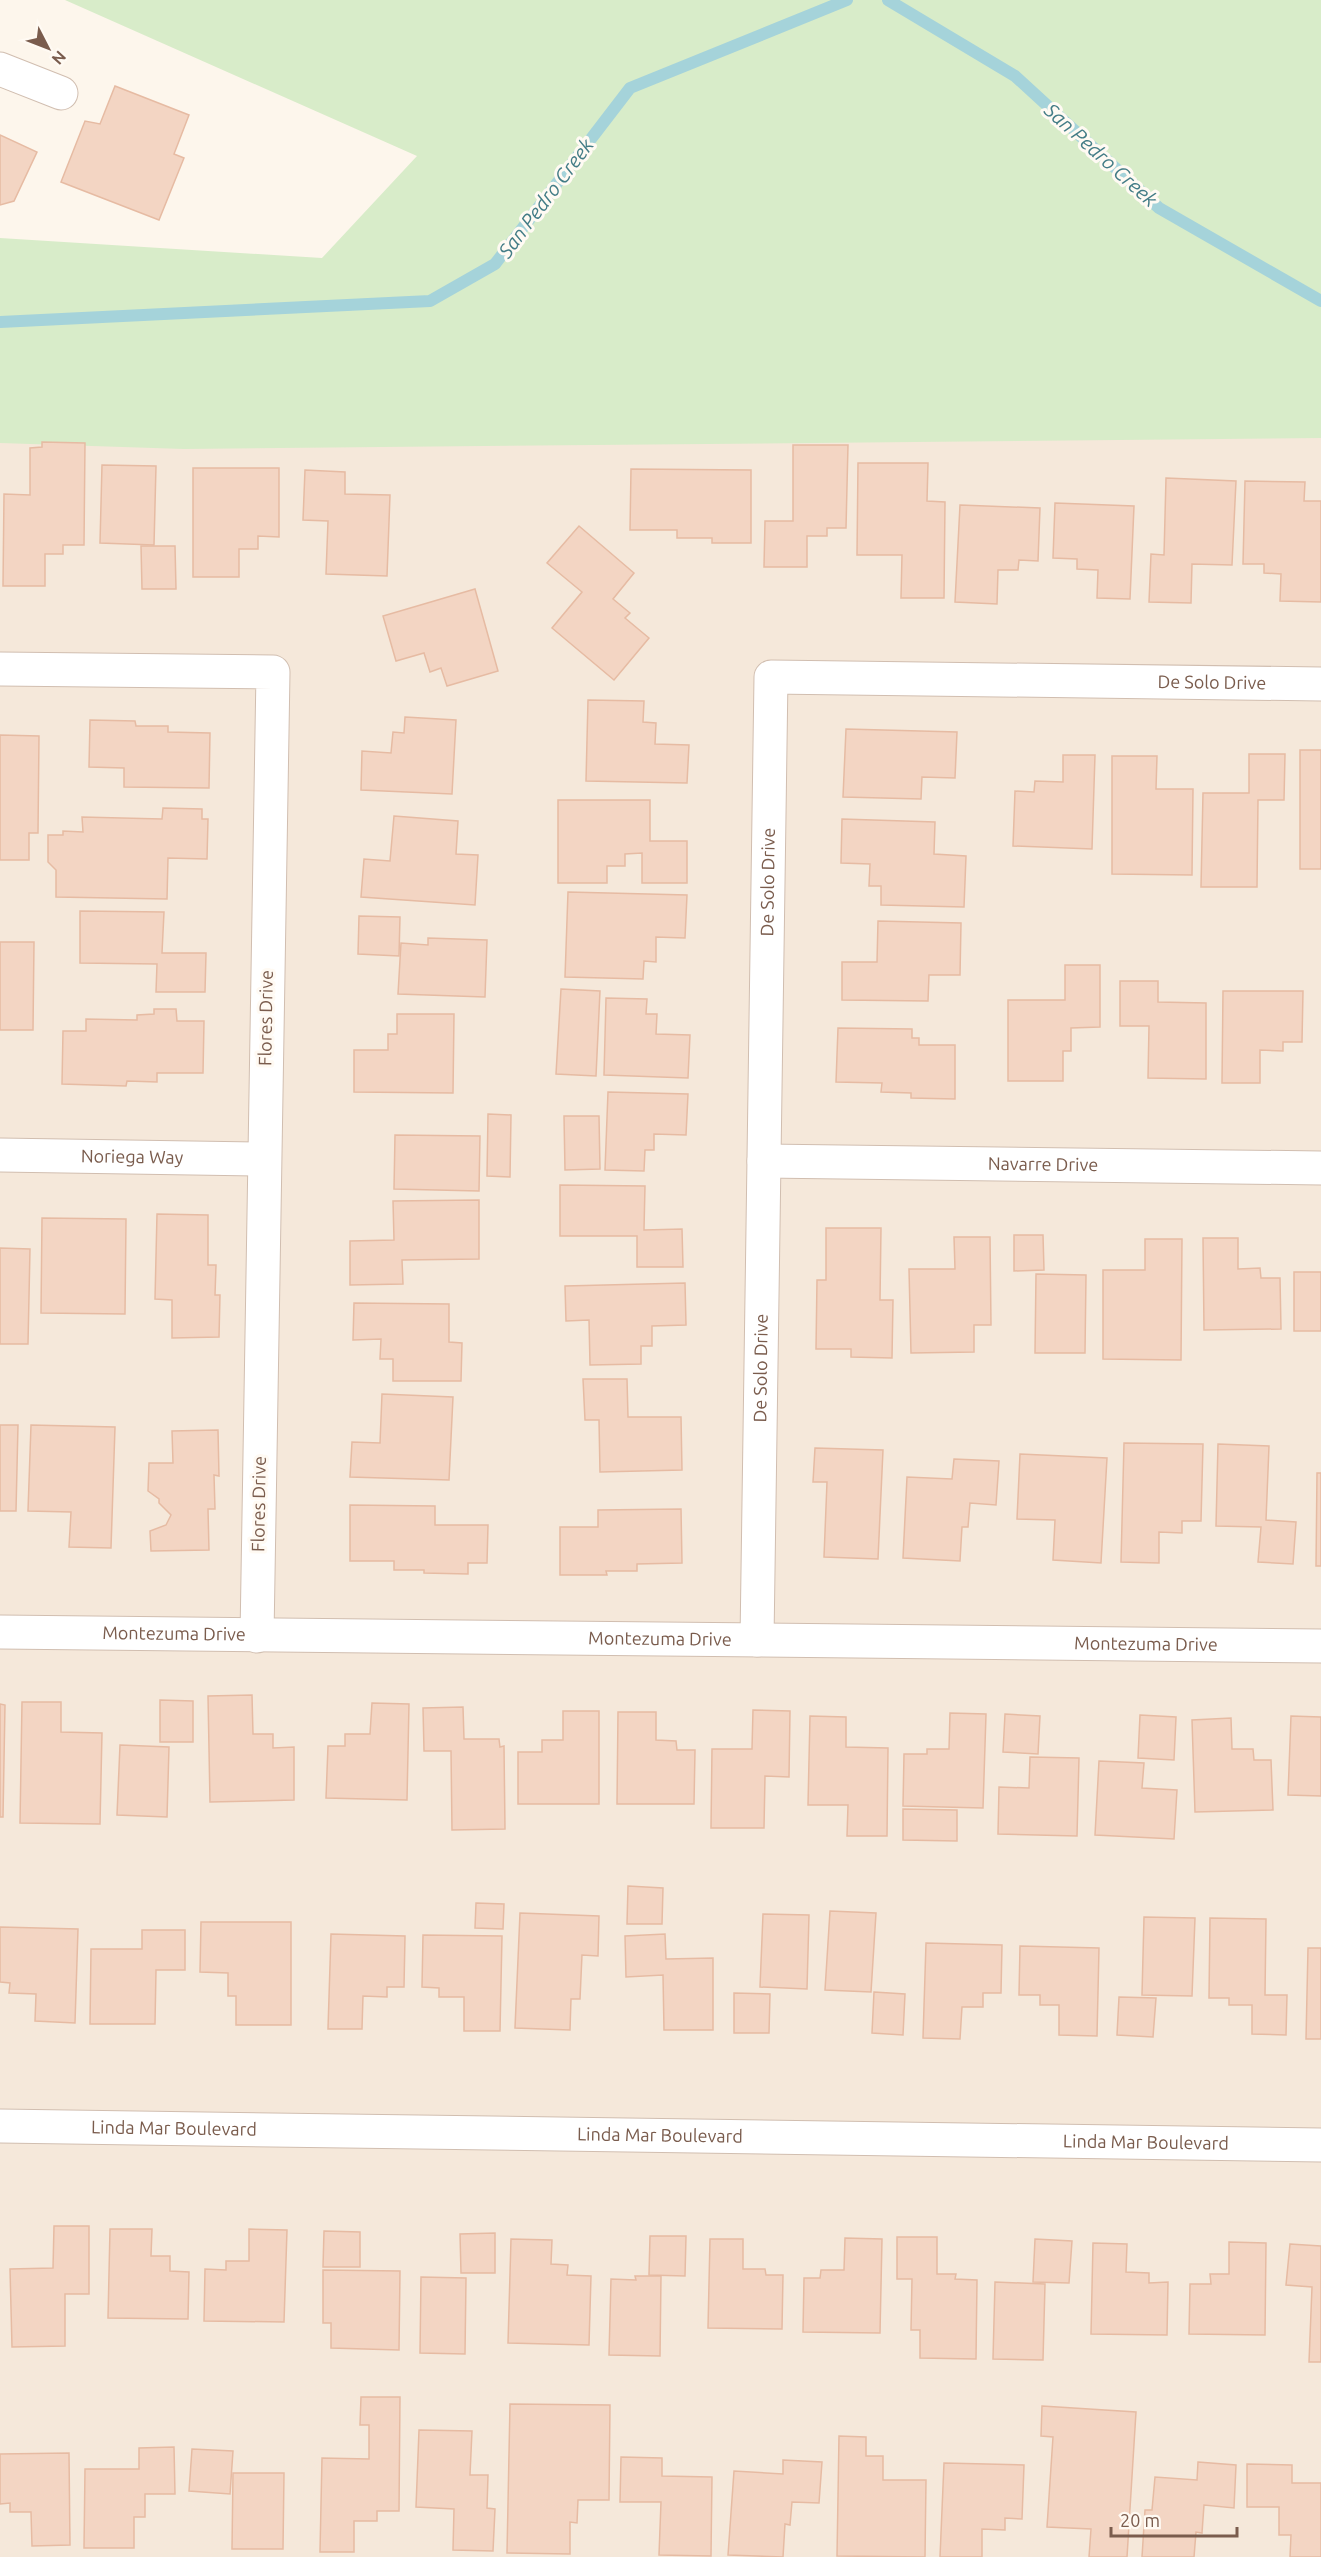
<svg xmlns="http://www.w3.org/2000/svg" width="1321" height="2557" font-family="Ubuntu,sans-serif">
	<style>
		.residential { fill: #f5e8da }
		.green { fill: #d8ecc9 }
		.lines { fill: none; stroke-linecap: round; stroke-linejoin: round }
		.stream { stroke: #a5d3da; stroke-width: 12 }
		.building { fill: #f3d5c3; stroke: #e6bba3; stroke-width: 1.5 }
		.minor-casing { stroke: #d1beb0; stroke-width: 35 }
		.tertiary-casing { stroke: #d1beb0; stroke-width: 35 }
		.minor { stroke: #fff; stroke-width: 33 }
		.tertiary { stroke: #fff; stroke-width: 33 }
		.labels { text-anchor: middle; stroke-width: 6; stroke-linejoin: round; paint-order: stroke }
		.street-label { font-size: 18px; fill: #7a5c4d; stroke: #fffaf3 }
		.water-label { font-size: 20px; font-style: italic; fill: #437c86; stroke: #fffaf3 }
	</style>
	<rect width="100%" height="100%" fill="#fdf6ec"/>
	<polygon class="residential" points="1321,415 1321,2557 0,2557 0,442"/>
	<polygon class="green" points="65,0 1321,0 1321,438 184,449 0,443 0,238 322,258 417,156"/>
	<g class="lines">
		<g class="stream">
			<polyline points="888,0 1015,76 1159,208 1321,301"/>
			<polyline points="0,322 430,301 495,264 630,88 847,0"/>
		</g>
	</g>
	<g class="building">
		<polygon points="115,86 189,115 174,154 184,158 159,220 61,182 85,121 100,124"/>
		<polygon points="0,135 37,152 14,201 0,205"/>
		<polygon points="42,442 85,443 84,545 63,545 63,554 45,554 45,586 3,586 4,494 30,495 30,448 42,447"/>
		<polygon points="793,445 848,445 846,528 827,528 827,536 807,536 807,567 764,567 765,521 793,521"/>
		<polygon points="858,463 928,463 927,501 945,502 944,598 901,598 902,555 857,555"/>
		<polygon points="102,465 156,466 154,545 100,543"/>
		<polygon points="193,468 279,468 279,537 258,536 258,549 239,549 239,577 193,577"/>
		<polygon points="631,469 751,470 751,543 712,543 712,538 677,538 677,530 630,530"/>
		<polygon points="305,470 345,472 345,494 390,495 387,576 326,574 328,521 303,520"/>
		<polygon points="1166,478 1236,481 1232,565 1192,564 1191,603 1149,602 1151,554 1164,555"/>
		<polygon points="1245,481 1305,482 1304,501 1321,501 1321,602 1280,601 1281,574 1264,573 1264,564 1243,564"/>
		<polygon points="1055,503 1134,506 1130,599 1097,598 1098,570 1077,569 1077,559 1053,558"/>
		<polygon points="960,505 1040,508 1038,561 1019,560 1018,570 998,570 997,604 955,602"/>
		<polygon points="579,526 634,573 613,599 630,613 625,618 649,638 614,680 552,628 582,592 547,563"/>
		<polygon points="141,546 175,546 176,589 142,589"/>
		<polygon points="475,589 498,671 447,686 441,668 430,672 424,653 396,661 383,616"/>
		<polygon points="588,700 644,701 643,722 656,723 655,744 689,745 687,783 586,781"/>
		<polygon points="405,717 456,720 452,794 361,790 362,751 391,753 393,732 404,733"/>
		<polygon points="90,720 135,721 136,726 168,726 168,732 210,733 209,788 124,787 124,768 89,767"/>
		<polygon points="846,729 957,732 955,778 922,777 921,799 843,797"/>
		<polygon points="0,735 39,736 38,833 29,833 29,860 0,860"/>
		<rect x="1300" y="750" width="21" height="119"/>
		<polygon points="1249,754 1285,754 1284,800 1258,800 1257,887 1201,887 1203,793 1249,793"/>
		<polygon points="1063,755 1095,755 1092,849 1013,846 1015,791 1034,792 1035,781 1063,782"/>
		<polygon points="1112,756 1157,756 1156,789 1193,789 1192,875 1112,874"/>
		<polygon points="558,800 650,800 650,841 687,841 687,883 642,883 642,853 625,854 625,866 607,866 607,883 558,883"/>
		<polygon points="163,808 202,809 202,819 208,819 207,859 168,858 167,899 56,897 56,870 48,862 48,835 63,835 63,831 83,832 82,817 162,819"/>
		<polygon points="394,816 458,821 456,854 478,855 475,905 361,897 364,859 390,861"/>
		<polygon points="842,819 935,822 934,854 966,856 964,907 881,905 881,886 869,886 870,864 841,863"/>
		<polygon points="568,892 687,895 685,938 656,937 656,962 644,961 643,979 565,977"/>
		<polygon points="80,911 164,912 162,953 206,953 205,992 156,992 157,964 80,963"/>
		<polygon points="359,916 400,917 399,956 358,954"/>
		<polygon points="878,921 961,923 960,975 929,975 928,1001 842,1000 842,962 877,962"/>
		<polygon points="428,938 487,940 485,997 398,994 401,943 428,945"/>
		<polygon points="0,942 34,942 33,1030 0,1030"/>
		<polygon points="1065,965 1100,965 1100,1027 1071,1028 1071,1051 1063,1051 1063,1081 1008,1081 1008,1000 1065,1000"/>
		<polygon points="1120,981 1158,981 1158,1002 1206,1003 1206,1079 1148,1078 1149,1026 1120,1026"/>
		<polygon points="561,989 600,991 596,1076 556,1074"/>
		<polygon points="1223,991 1303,991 1302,1042 1283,1042 1283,1051 1260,1050 1260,1083 1222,1083"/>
		<polygon points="606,998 647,999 646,1014 657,1014 656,1034 690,1035 688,1078 604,1075"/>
		<polygon points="154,1009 176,1009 177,1021 204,1021 203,1073 157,1073 157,1082 127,1081 126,1086 62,1084 63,1031 86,1031 86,1019 137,1020 137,1015 154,1014"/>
		<polygon points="397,1014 454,1014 453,1093 354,1092 354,1050 388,1050 388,1034 397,1034"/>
		<polygon points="838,1028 912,1029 912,1038 919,1038 919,1045 955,1045 955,1099 911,1098 911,1093 881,1092 882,1083 836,1082"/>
		<polygon points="608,1092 688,1094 686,1135 654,1134 654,1150 645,1150 644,1171 605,1170"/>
		<polygon points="488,1114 511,1115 510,1177 487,1176"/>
		<polygon points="564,1116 599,1116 600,1169 565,1170"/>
		<polygon points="395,1135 480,1136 479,1191 394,1189"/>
		<polygon points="560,1185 645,1186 644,1230 682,1229 683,1267 637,1267 637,1236 560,1236"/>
		<polygon points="479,1200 479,1259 402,1260 403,1284 350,1285 350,1241 394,1240 393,1201"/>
		<polygon points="157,1214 208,1215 208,1265 216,1265 215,1295 220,1295 219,1337 172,1338 172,1300 155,1299"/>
		<polygon points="42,1218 126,1219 125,1314 41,1313"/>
		<polygon points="826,1228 881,1228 880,1300 893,1300 892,1358 851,1357 851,1349 816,1349 817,1280 826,1280"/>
		<polygon points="1014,1235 1043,1235 1044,1270 1014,1271"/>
		<polygon points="954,1237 990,1237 991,1325 974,1325 974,1352 911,1353 909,1269 955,1269"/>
		<polygon points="1203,1238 1238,1238 1238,1269 1260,1268 1261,1278 1280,1278 1281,1329 1204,1330"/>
		<polygon points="1145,1239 1182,1239 1181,1360 1103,1359 1103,1270 1145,1270"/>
		<polygon points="0,1248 30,1249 28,1344 0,1344"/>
		<rect x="1294" y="1272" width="27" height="59"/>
		<polygon points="1036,1274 1086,1275 1085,1353 1035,1353"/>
		<polygon points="685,1283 686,1325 652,1326 652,1346 641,1346 641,1364 590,1365 589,1320 566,1321 565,1286"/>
		<polygon points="354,1303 449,1304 449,1342 462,1343 461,1381 393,1381 393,1359 380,1359 381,1339 353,1340"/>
		<polygon points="583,1379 627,1379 628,1417 681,1417 682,1470 600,1472 599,1420 585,1420"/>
		<polygon points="382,1394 453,1397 449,1480 350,1477 352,1442 380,1443"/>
		<polygon points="0,1425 18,1425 16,1511 0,1511"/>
		<polygon points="31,1425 115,1427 111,1548 69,1547 71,1512 28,1511"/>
		<polygon points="218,1430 219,1476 214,1475 215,1509 208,1509 209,1550 151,1551 150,1531 166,1525 171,1515 159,1503 159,1499 148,1491 149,1463 173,1463 172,1431"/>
		<polygon points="1124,1443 1203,1444 1201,1521 1182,1521 1182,1533 1159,1532 1159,1563 1121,1562"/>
		<polygon points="1218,1444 1269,1446 1266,1520 1296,1522 1293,1564 1258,1562 1261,1527 1216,1526"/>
		<polygon points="815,1448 883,1450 878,1559 824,1557 827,1482 813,1482"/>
		<polygon points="1020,1454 1107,1458 1101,1563 1053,1560 1055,1520 1017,1519"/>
		<polygon points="954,1459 999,1461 996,1505 970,1503 968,1527 962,1527 960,1561 903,1558 907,1477 952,1479"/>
		<polygon points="1317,1473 1321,1473 1321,1566 1316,1566"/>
		<polygon points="350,1505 435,1506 435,1525 488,1525 487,1563 468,1563 468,1574 424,1573 424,1570 394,1570 394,1561 350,1561"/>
		<polygon points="681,1509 682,1563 637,1564 637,1571 606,1571 607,1575 560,1575 560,1527 598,1527 598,1510"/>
		<polygon points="252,1695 253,1734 273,1734 273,1748 294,1747 294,1800 210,1802 208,1696"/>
		<polygon points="160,1700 193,1701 193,1742 160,1742"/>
		<polygon points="22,1702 61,1702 61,1732 102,1733 100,1824 20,1823"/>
		<polygon points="372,1703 409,1704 407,1800 326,1798 328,1746 345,1746 345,1734 370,1734"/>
		<polygon points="0,1704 5,1705 3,1817 0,1817"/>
		<polygon points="463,1707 464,1739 499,1739 500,1747 504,1746 505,1829 452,1830 451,1751 424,1751 423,1708"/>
		<polygon points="753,1710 790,1711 789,1777 765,1776 764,1828 711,1828 712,1749 752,1749"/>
		<polygon points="563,1711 599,1711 599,1804 518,1804 518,1752 542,1752 542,1740 563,1740"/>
		<polygon points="618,1712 656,1712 656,1740 676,1741 677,1750 695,1750 694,1804 617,1804"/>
		<polygon points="950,1713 986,1714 983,1808 903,1806 904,1754 927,1754 927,1749 949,1749"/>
		<polygon points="1005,1714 1040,1716 1038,1754 1003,1752"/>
		<polygon points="1140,1715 1176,1717 1174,1760 1138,1758"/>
		<polygon points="810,1716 846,1717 846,1747 888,1748 887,1836 847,1836 848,1805 808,1805"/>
		<polygon points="1291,1716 1321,1717 1321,1796 1288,1795"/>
		<polygon points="1231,1718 1232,1749 1253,1749 1254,1760 1271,1760 1273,1810 1195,1812 1192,1720"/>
		<polygon points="120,1745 169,1747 167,1817 117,1815"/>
		<polygon points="1030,1757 1079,1758 1077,1836 998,1834 999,1787 1029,1788"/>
		<polygon points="1099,1761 1144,1763 1142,1788 1177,1790 1174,1839 1095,1835"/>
		<polygon points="903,1809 957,1810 957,1841 903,1840"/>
		<polygon points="628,1886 663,1888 662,1924 627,1924"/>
		<polygon points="476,1903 504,1904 503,1929 475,1928"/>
		<polygon points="830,1911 876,1913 871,1992 825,1990"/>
		<polygon points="520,1913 599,1916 598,1956 582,1955 580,1999 571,1999 570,2030 515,2028"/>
		<polygon points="763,1914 809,1915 807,1989 760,1987"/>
		<polygon points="1144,1917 1195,1918 1192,1996 1142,1995"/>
		<polygon points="1210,1918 1266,1919 1265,1995 1287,1995 1286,2035 1252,2034 1252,2005 1229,2005 1229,1998 1209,1998"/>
		<polygon points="201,1922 291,1922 291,2025 236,2025 236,1996 228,1996 228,1973 200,1972"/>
		<polygon points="0,1927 78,1929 75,2023 35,2021 36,1994 9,1993 10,1983 0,1982"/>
		<polygon points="142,1930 185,1930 185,1970 156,1970 155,2024 90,2024 91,1949 142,1949"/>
		<polygon points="331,1934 405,1936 404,1987 387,1987 387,1997 363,1996 362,2029 328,2029"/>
		<polygon points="665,1934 666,1959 713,1958 713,2030 664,2030 663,1975 626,1977 625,1936"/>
		<polygon points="423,1935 502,1936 500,2031 464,2031 464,1997 439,1997 439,1988 422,1987"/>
		<polygon points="926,1943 1002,1945 1001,1993 983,1993 983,2007 962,2007 960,2039 923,2038"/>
		<polygon points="1020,1946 1099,1948 1097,2036 1059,2035 1059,2005 1040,2005 1040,1995 1019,1995"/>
		<polygon points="1308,1948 1321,1948 1321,2039 1306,2039"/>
		<polygon points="874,1992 905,1994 903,2035 872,2033"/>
		<polygon points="734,1993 770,1994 769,2033 734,2033"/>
		<polygon points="1119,1997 1156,1998 1153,2037 1117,2035"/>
		<polygon points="54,2226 89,2226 89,2294 65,2294 65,2346 12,2347 10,2269 53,2268"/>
		<polygon points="110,2229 152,2229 151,2256 170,2256 170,2271 189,2272 188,2319 108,2318"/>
		<polygon points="249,2229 287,2230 284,2322 204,2321 205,2269 226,2270 226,2261 249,2261"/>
		<polygon points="324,2231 360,2232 360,2267 323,2267"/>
		<polygon points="495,2233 495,2273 461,2273 460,2234"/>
		<polygon points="650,2236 686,2236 685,2276 649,2275"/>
		<polygon points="897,2237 937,2237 937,2274 956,2274 955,2279 977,2280 976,2359 920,2358 920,2330 911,2330 912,2279 897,2279"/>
		<polygon points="845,2238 882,2239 880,2333 803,2332 804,2278 820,2278 821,2270 844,2270"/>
		<polygon points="511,2239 552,2240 551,2264 568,2265 567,2275 591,2276 589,2345 508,2343"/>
		<polygon points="710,2239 743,2239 743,2269 765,2269 766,2275 783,2275 782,2329 708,2328"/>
		<polygon points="1035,2239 1072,2241 1069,2283 1033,2282"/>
		<polygon points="1229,2242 1266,2243 1265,2335 1189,2334 1190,2284 1211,2284 1210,2274 1229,2274"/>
		<polygon points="1093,2243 1127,2244 1126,2272 1149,2273 1149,2283 1168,2282 1167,2335 1091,2334"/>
		<polygon points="1290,2244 1321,2246 1321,2362 1309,2362 1312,2287 1286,2285"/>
		<polygon points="323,2270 400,2271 399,2350 331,2348 331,2323 323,2323"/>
		<polygon points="635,2276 661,2276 660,2356 609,2355 611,2279 636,2280"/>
		<polygon points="421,2277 466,2278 465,2354 420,2353"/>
		<polygon points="995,2282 1045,2284 1043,2360 993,2359"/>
		<polygon points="361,2397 400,2397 399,2511 377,2511 377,2521 354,2521 354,2552 320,2552 322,2458 369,2459 369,2425 360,2425"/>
		<polygon points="510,2404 610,2405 609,2500 578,2500 577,2523 570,2522 570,2554 507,2553"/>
		<polygon points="1042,2406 1136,2412 1127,2557 1089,2557 1091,2529 1047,2527 1053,2437 1041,2436"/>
		<polygon points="419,2430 472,2431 470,2475 488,2475 487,2508 495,2509 493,2551 453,2550 454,2509 416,2507"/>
		<polygon points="839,2436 866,2437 866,2456 883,2456 883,2480 926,2480 925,2557 837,2556"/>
		<polygon points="174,2447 175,2494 145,2494 145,2517 134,2517 134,2548 84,2548 85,2469 139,2469 139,2448"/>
		<polygon points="192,2449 233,2451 230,2494 189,2491"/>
		<polygon points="69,2453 70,2545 32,2546 31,2512 10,2512 10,2503 0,2504 0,2454"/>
		<polygon points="621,2457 662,2458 662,2476 712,2477 711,2556 659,2555 661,2502 620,2502"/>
		<polygon points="783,2460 822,2462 819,2503 792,2502 790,2525 785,2524 783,2557 728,2555 734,2471 783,2474"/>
		<polygon points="1198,2462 1236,2465 1234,2508 1204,2505 1202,2533 1196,2532 1194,2557 1142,2557 1145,2510 1152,2510 1155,2477 1197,2480"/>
		<polygon points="944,2463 1024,2465 1022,2519 1005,2518 1005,2530 982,2529 982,2557 940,2557"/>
		<polygon points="1247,2464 1292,2465 1292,2483 1321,2483 1321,2557 1290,2557 1291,2535 1279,2535 1279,2507 1247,2507"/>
		<polygon points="233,2473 284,2473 283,2549 232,2549"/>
	</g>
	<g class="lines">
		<g class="minor-casing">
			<g id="minor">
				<polyline points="0,69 61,93"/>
				<polyline points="0,669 273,672 257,1636"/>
				<path id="s1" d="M0,1155L264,1159"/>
				<path id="s2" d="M764,1161L1321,1168"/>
				<path id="s3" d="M0,1632L1321,1646"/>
				<path id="s4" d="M757,1640L771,677L1321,684"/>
			</g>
		</g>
		<g class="tertiary-casing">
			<g id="tertiary">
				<path id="s5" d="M0,2126L1321,2145"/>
			</g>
		</g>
		<use href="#minor" class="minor"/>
		<use href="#tertiary" class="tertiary"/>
	</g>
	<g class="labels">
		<g class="street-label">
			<text dy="6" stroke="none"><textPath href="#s4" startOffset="1404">De Solo Drive</textPath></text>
			<text dy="6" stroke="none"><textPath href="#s4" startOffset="758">De Solo Drive</textPath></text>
			<text transform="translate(266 1018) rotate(-89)" y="6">Flores Drive</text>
			<text dy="6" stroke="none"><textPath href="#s1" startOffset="132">Noriega Way</textPath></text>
			<text dy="6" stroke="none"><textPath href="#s2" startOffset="279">Navarre Drive</textPath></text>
			<text dy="6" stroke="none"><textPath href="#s4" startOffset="272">De Solo Drive</textPath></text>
			<text transform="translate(259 1504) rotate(-89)" y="6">Flores Drive</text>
			<text dy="6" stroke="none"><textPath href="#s3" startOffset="174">Montezuma Drive</textPath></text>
			<text dy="6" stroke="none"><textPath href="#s3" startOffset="660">Montezuma Drive</textPath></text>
			<text dy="6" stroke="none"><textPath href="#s3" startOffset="1146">Montezuma Drive</textPath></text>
			<text dy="6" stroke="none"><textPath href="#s5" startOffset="174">Linda Mar Boulevard</textPath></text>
			<text dy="6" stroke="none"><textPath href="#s5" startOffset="660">Linda Mar Boulevard</textPath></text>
			<text dy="6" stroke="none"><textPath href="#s5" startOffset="1146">Linda Mar Boulevard</textPath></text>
		</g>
		<g class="water-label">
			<text transform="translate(1101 155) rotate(42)" y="7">San Pedro Creek</text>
			<text transform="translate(546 198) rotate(-53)" y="7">San Pedro Creek</text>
		</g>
	</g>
	<g transform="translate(48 48) rotate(132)" stroke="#fffaf3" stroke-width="4.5" paint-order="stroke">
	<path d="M0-4.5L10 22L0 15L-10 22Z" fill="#7a5c4d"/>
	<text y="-9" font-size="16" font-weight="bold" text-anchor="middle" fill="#7a5c4d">N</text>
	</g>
	<path d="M1111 2527v9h126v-9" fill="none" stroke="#7a5c4d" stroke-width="3"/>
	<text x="1120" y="2527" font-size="18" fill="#7a5c4d" stroke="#fffaf3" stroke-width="4.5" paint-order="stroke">20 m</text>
</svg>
